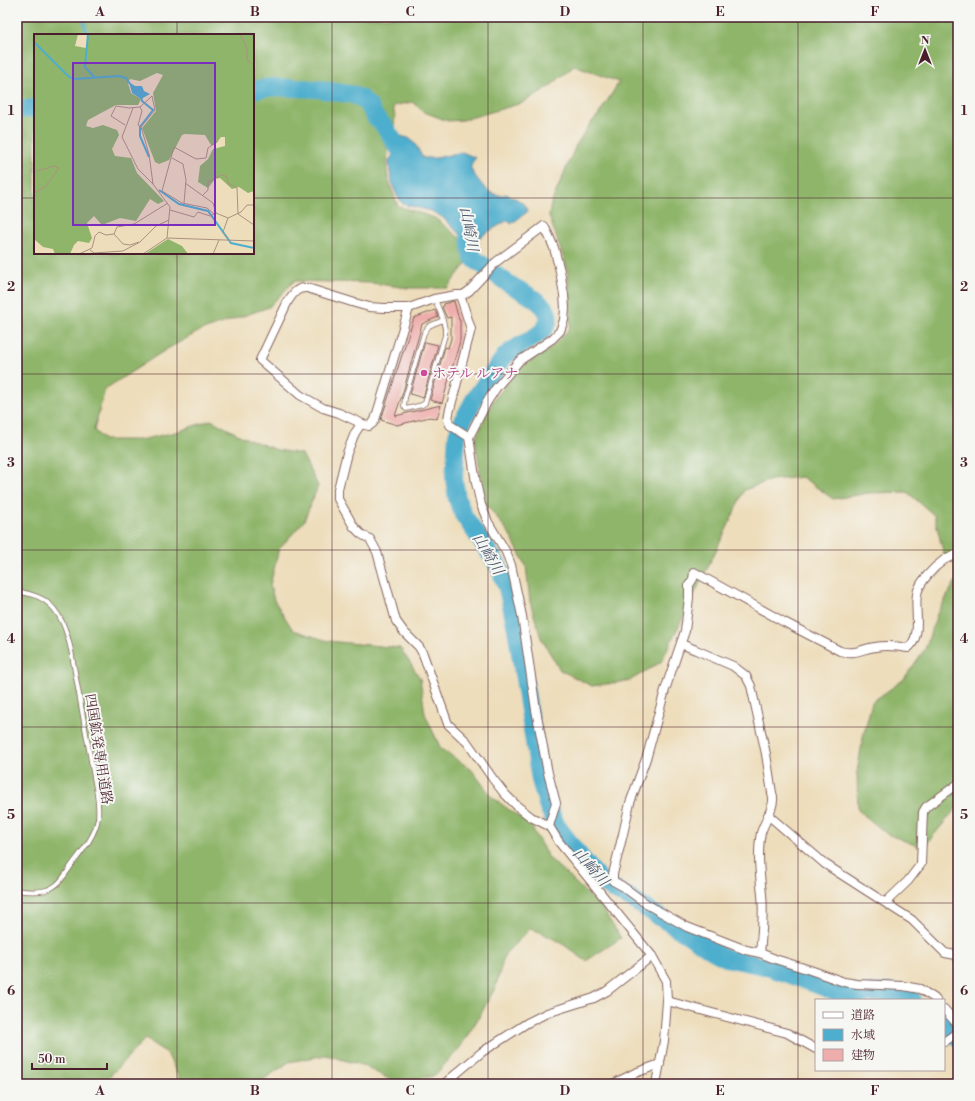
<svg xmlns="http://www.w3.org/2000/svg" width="975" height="1101" font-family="'Libre Bodoni','Noto Serif JP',serif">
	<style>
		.forest { fill: #8fb56b; stroke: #6c6a4b; fill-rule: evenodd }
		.water { fill: #4eaecd; stroke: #4c667c }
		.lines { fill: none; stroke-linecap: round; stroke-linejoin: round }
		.stream { stroke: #4eaecd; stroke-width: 3 }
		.river { stroke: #4eaecd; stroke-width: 18 }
		.building { fill: #eeadab }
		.service-casing { stroke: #83625d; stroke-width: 5.5 }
		.minor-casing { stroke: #83625d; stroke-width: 10 }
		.service { stroke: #fff; stroke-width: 4 }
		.minor { stroke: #fff; stroke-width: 8 }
		.grid { fill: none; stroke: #4a1f2b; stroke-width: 1; stroke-opacity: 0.55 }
		.hotel-dot { fill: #d1479c; stroke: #f6f6f2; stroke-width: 1.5 }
		.labels { text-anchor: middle; stroke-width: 4; stroke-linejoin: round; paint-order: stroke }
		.hotel-label { font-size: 14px; fill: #b23c85; stroke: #f6f6f2; text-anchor: start }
		.street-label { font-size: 14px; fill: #4a1f2b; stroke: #f6f6f2 }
		.water-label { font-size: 15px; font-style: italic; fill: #4c586c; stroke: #f6f6f2 }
		.inset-river { fill: none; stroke: #4eaecd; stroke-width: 2 }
		.inset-road { fill: none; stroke: #ac9181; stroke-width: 1 }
		.view { fill: #7b2cbf; fill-opacity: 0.15; stroke: #7b2cbf; stroke-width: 2 }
		.inset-edge { fill: none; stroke: #4a1f2b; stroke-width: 2 }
		.neatline { fill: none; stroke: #4a1f2b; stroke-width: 1.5 }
		.grid-label { font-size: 13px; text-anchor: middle; font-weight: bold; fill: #4a1f2b }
	</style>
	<rect width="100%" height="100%" fill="#f6f6f2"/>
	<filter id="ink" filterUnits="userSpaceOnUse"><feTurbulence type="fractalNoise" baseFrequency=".025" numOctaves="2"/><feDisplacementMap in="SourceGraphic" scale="8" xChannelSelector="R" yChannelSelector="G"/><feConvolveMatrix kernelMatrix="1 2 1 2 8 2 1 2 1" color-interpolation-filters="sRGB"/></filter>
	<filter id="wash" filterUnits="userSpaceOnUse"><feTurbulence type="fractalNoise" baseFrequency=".012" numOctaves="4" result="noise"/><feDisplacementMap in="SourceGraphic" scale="16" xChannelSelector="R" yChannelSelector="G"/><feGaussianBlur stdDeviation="0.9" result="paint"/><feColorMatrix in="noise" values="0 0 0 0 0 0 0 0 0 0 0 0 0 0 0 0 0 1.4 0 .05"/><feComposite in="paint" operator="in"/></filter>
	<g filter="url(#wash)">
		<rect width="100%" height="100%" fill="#edddbb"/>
		<g class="forest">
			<path d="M17,17H958V557L944,555L934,515L907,492L869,493L833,499L802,477L771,480L744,490L729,524L661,662L629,681L592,686L560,670L541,638L530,602L526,566L509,533L486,504L475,440L493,401L517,372L526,364L549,350L570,328V298L567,268L549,216L551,204L576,145L590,124L599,114L619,82L574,66L549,87L522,103L463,120L448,121L424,112L412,102L393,106L395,117L394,126L382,130C380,137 385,139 387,144C389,151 386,165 387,173C389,184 394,195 398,206L435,218L467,244L469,260L447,288H408L371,283L294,281L269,307L200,331L167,349L105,389L94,430L104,440H140L176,432L211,420L243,437L277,450L302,454L318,486L304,521L279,549L270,585L274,600L293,630L328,641L400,648L420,678L425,714L441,749L471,769L492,797L531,826L548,857L601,907L621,938L586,961L560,942L531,928L505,954L495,988L478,1019L459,1049L434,1076L395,1082L362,1065L326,1055L289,1062L257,1084H184L179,1078L167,1053L145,1039L102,1084H17ZM35,35H253V253H35Z"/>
			<polygon points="958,581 958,806 923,848 887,834 858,810 857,772 863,737 872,702 903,680 925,649 937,614 955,582"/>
		</g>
		<path class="water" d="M387,129C389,130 403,137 404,137C408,138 408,137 410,139C416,143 419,152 423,158H436L462,152L476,158C474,160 471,163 471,166C470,170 474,174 476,177C483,187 493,199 506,194C514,198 527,202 527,212L511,224L508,220L473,241L468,242L442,217L431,211L403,204C393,194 389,173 389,160C402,147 382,144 382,130Z"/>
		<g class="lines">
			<polyline class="stream" points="84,17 85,26 88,35"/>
			<g class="river">
				<polyline points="253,90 272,87 318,89 354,95 362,99 369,106 375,117 384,126 399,149"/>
				<polyline points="17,110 35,108"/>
				<path d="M468,217C469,226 469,249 472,256C475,261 480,263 484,266C492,272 500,278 509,284C523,293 563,308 543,330C533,341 516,345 505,356L475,398L460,426L457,435L454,479L457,499L464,516L499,567L507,588L516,628L540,780L548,807L557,826L575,850L593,872L607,886L631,899L716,953L726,958L764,966L791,975L842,994L853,996L870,993L890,992L901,994L913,1000"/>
				<polyline points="944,1021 954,1031 958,1038"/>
			</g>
		</g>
		<g id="blocks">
			<g class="building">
				<polygon points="454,301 459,320 460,320 460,341 442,403 430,400 445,347 448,348 451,339 451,317 447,318 442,307 444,306 444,304"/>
				<polygon points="435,310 438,317 422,324 403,392 395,416 441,405 437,419 430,417 397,425 381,420 414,318"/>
				<polygon points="425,342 438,345 423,398 410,394"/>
			</g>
		</g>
	</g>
	<g filter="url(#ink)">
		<use href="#blocks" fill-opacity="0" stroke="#83625d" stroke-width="1"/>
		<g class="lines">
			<g class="service-casing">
				<g id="service">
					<path d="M435,299C439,311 446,322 445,335L425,403L422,405L406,409L404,406L405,398L424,333L429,326L443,320"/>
					<path d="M17,591C26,593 37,595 44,600C61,611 67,632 71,650L97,794C98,802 99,810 98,818C95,837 82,851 71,866C66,873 61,883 53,887C43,893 28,892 17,890"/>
				</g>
			</g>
			<g class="minor-casing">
				<g id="minor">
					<polyline points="460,295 471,329 449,413 448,420 450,425 469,437"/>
					<path d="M409,308L375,420L373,423L369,426L365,425L339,413L323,408L300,395L260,360L288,301C293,294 297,287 307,288L355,303L369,307L384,308H409L434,299L456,295H463L469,291L496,262L544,226L549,236L554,248L560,271L564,295L565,308L564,320L560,331L552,339L519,361L496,388L487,402L469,437L476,483L481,505L488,522L506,552L511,565L522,616L536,710L548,773L556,803L549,826L559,842L652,956L666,981L667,1001L664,1041L656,1084"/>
					<polyline points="361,424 355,433 347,453 338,489 338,499 354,527 361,534 370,539 377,552 396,621 404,632 419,647 423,654 448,724 467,742 493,779 504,793 517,806 531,817 549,826"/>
					<path d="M681,644L696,650L733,666L746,676L751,686L766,754L772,793C777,804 764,822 761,833C757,852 760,876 762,894C764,913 762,934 760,953"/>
					<polyline points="768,815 825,864 912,920 945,953 956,955 958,958"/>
					<polyline points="886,902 908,881 921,864 923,812 926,807 958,784"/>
					<path d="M936,1000L934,998L920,989L903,986L857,984L844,982L810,970L775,959L760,953L746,950L687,927L648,905L622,886L613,881V874L623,834L630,803L647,756L665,690L685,631L689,598V585L693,579L694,572L784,622L840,651C856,655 861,649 875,647C886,645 897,646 908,648C923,636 914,611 917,594C919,582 934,567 944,560C948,557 953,556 958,554"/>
					<polyline points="667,1001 787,1033 816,1049"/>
					<polyline points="944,1009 958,1025"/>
					<polyline points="944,1042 958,1032"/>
					<polyline points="444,1084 482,1052 527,1023 547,1013 594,998 607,991 652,956"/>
					<polyline points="613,1084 635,1073 660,1064"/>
				</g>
			</g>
			<use href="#service" class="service"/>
			<use href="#minor" class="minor"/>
		</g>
	</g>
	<path class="grid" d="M177,17V35M332,17V1084M488,17V1084M643,17V1084M798,17V1084M17,198H35M253,198H958M177,253V1084M17,374H958M17,550H958M17,727H958M17,903H958"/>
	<circle class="hotel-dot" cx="424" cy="373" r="4"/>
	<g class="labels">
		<g class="hotel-label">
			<text x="432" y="378">ホテル ルアナ</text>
		</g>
		<g class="street-label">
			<text transform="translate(99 749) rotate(81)" y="5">四国鉱発専用道路</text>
		</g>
		<g class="water-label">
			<text transform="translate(469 229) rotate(80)" y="5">山崎川</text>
			<text transform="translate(488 554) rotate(59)" y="5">山崎川</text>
			<text transform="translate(591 867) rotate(48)" y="5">山崎川</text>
		</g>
	</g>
	<g transform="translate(34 34)">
		<rect width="220" height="220" fill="#edddbb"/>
		<path d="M0,0H44L41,12L52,14L54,0H220V157L214,159L205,153L198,155L186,144L181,145L174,154L164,148L166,132L174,125L179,115L191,112V103H187L181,111H177L171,101L151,100L148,101L135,126L125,130L121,128L108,94L122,77L119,59L129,41L123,39L106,47L96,45L94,49L97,59L107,65L104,71H82L54,86L52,92L59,94L69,91L83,96L85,101L78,115L81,122L97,124L103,139L130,167L124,170L116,165L102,187L86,184L68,191L60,182L53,189L58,204L55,209L44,207L40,211L36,220H21L19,215L9,213L0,205ZM134,205L148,212L154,220H111Z" fill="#8fb56b"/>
		<path d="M95,48L101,52H108L110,57L116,60L107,65L98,59Z" fill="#4eaecd"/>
		<path class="inset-river" d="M54,0L51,33L61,44M0,8L35,43L40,45M40,45L85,42L92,44L96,50M107,61L108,67L119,76L106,93V102L115,123M125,156L145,170L174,177L197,209L220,214"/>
		<path class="inset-road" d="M206,0L213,14V26L220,31M106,73L108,77L104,91L107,93M99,74L88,103L104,135L119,150M91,91L77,82L82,72L95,74L106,73L118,62L121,76L107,93L115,120L119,150L136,173L133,204M138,124L149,130L152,146L150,169M0,138L20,132L25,134L11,153L0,159M169,161L174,156V148L187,141L192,142L195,150L203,154L204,180M136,176L160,183L164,178L176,182L182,179L179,169L151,149M182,179L194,184M180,180L173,174L148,169L128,157L140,113L162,125L172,124L174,114L184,107M204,180L220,191M80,200L83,193L100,190L134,169M194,205L189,198L194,184L207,178L213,171H220M56,216L60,219L89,217L106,208L122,192L135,186M45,220L58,214L61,202L65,198L72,201L80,200L89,210L96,211L105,208M109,220L133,204L220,207M179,220L185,206"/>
		<path class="view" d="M39,29H181V191H39Z"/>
		<rect width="220" height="220" class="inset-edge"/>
	</g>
	<rect width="975" height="1101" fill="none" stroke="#f6f6f2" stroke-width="44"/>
	<rect x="815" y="999" width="130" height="72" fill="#f6f6f2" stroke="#b1a0a2"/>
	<rect x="823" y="1012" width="20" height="6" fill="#ffffff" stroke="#b1a0a2"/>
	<text x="851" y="1019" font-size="12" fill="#4a1f2b">道路</text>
	<rect x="823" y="1029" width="20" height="12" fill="#4eaecd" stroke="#b1a0a2"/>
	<text x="851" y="1039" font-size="12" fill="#4a1f2b">水域</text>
	<rect x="823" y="1049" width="20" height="12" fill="#eeadab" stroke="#b1a0a2"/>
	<text x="851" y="1059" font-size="12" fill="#4a1f2b">建物</text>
	<g transform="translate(925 50)" stroke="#f6f6f2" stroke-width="3" paint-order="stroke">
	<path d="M0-3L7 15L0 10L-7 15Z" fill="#4a1f2b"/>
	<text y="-6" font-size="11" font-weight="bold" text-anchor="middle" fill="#4a1f2b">N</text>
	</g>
	<path d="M32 1063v6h75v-6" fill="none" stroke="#4a1f2b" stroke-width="2"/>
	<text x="38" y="1063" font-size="12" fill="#4a1f2b" stroke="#f6f6f2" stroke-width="3" paint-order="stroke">50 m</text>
	<rect x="22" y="22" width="931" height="1057" class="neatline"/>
	<g class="grid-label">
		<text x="100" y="16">A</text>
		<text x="255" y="16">B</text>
		<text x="410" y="16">C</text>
		<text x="565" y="16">D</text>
		<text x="720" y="16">E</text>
		<text x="875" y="16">F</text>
		<text x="11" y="115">1</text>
		<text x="964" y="115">1</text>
		<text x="11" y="291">2</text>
		<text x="964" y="291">2</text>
		<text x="11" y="467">3</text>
		<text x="964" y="467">3</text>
		<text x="11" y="643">4</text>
		<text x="964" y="643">4</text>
		<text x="11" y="819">5</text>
		<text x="964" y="819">5</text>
		<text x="11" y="995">6</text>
		<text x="964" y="995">6</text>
		<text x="100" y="1095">A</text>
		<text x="255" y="1095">B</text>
		<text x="410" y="1095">C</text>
		<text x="565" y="1095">D</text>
		<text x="720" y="1095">E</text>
		<text x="875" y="1095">F</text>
	</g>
</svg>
